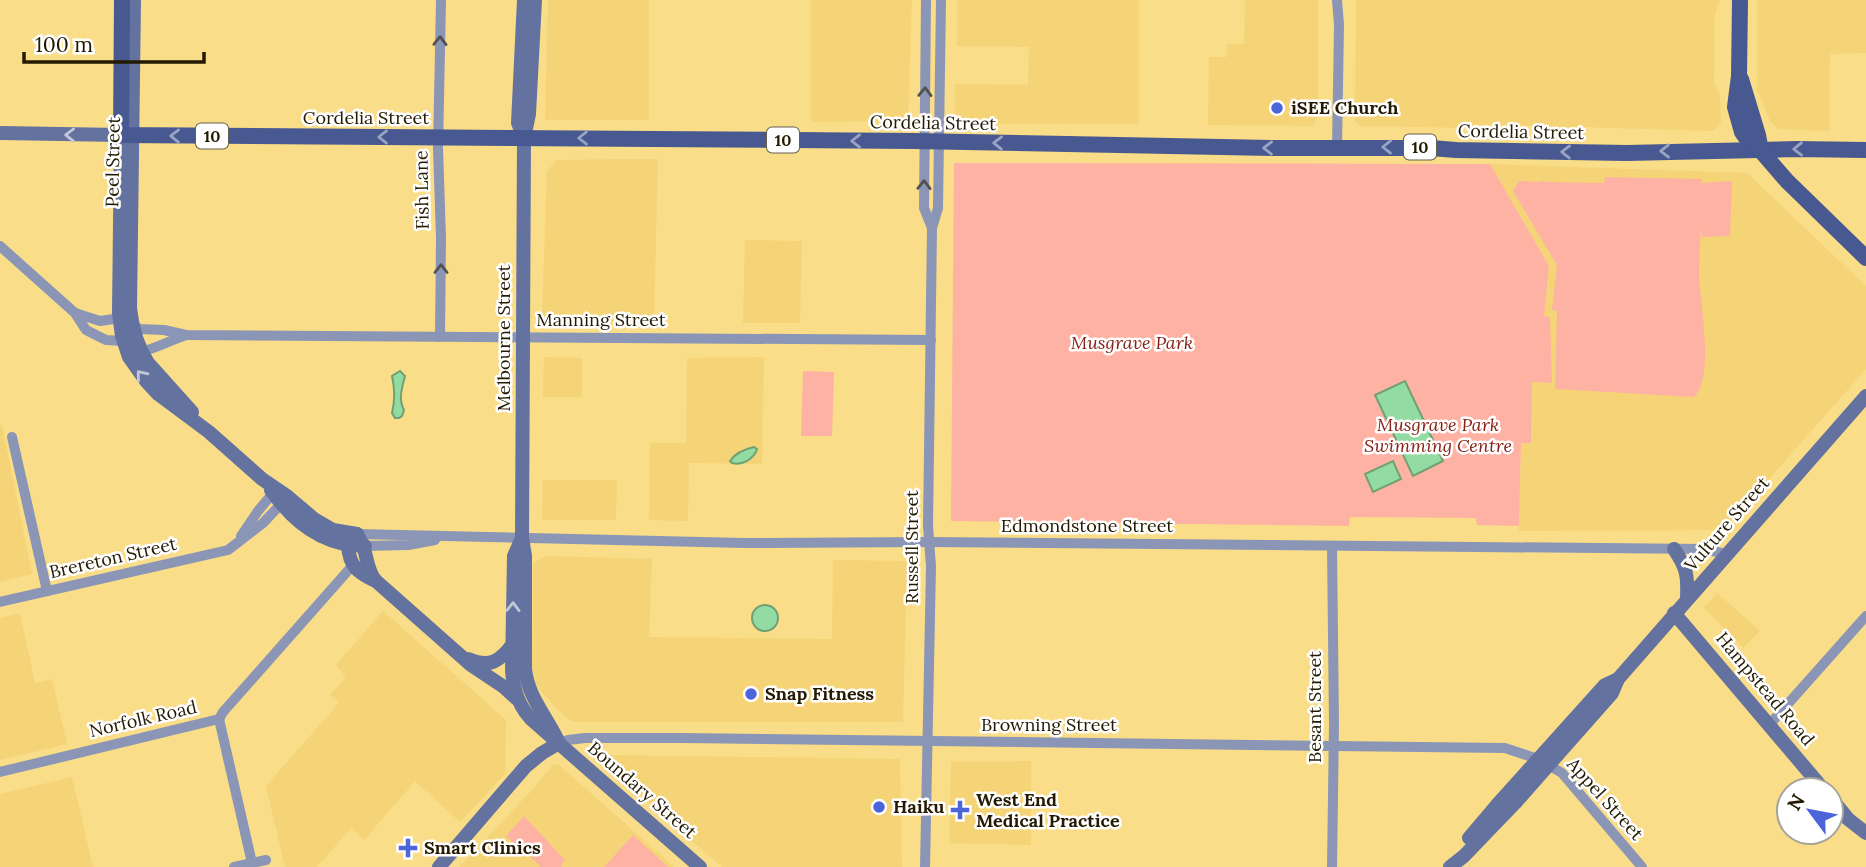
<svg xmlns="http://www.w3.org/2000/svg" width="1866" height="867" font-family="Lora,serif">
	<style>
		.built { fill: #f5d477 }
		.green { fill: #fdb2a4 }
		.water { fill: #92dba2; stroke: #71a172; stroke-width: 2 }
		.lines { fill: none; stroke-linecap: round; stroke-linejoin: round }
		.street { stroke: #8b96b6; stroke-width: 10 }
		.secondary { stroke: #6472a0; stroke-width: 14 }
		.primary { stroke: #485890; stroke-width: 16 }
		.oneway { stroke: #525252 }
		.oneway2 { stroke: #c1c7d9 }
		.oneway3 { stroke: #9aa3c2 }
		.poi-dot { fill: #4d65da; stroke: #fff; stroke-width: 2.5 }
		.labels { text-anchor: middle; stroke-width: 5; stroke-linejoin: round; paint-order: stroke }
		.shield { fill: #fff; stroke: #655f4d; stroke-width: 2 }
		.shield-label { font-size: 16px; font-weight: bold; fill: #231a01 }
		.poi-label { font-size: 18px; font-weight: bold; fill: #231a01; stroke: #fff; text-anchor: start }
		.street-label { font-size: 18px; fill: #231a01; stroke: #fff }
		.park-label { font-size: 18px; font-style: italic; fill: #862115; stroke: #fff }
	</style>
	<rect width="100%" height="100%" fill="#fadd89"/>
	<g class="built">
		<polygon points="548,0 649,0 649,120 545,120"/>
		<polygon points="811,0 912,0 908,121 811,122"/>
		<polygon points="957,0 1139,0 1139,124 961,124 955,118 955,84 1028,85 1029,47 957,46"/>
		<polygon points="1245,0 1318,0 1318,116 1315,123 1311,126 1208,125 1209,57 1227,57 1227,44 1244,44"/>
		<polygon points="1356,0 1720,0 1715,14 1714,83 1720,96 1721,123 1713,131 1476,124 1469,128 1361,126 1355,121"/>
		<polygon points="1757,0 1866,0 1866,53 1830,54 1829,131 1778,129 1770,121 1757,90"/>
		<polygon points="620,159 658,159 654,322 553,321 545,319 542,315 547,171 557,160"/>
		<polygon points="1490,164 1747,173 1866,286 1866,369 1724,530 1519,531 1521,443 1531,442 1532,382 1551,383 1550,317 1544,316 1549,266"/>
		<polygon points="745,240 802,241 800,323 743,323"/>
		<polygon points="544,357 582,358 582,397 543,397"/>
		<polygon points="764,357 762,464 689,463 688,521 649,520 650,443 686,443 687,358"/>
		<polygon points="0,425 2,425 12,474 32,574 0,582"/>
		<polygon points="543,480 617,480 616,520 542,520"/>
		<polygon points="547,556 652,559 649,637 832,639 833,560 907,561 903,722 572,722 558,710 536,686 532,669 533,562"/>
		<polygon points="1717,593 1760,631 1743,648 1704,608"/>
		<polygon points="383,611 506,720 505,774 460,822 415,781 364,840 351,828 317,867 285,867 266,786 339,703 330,695 346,677 336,665"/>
		<polygon points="20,613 35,683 52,679 67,744 0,760 0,618"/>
		<polygon points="609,755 900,759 902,867 722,867 606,766"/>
		<polygon points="1031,761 1031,845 949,843 951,762"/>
		<polygon points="558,764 674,867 459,867 533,789 553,765"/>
		<polygon points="72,777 93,867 0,867 0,794"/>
	</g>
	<g class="green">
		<polygon points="954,163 1490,164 1549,266 1544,316 1550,317 1552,383 1532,382 1531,443 1521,443 1519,526 1477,525 1476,518 1350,517 1349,526 951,521"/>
		<path d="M1605,177L1702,179V183L1732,181L1730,236L1702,237L1701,227C1700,243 1699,259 1699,275C1700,303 1715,377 1694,397L1555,389L1557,311L1552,310L1557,265L1513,191L1519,181L1539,182L1542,180L1544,182L1604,183Z"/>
		<polygon points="803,371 834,372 832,436 801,436"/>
		<path d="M524,816L565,860L561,867H541L531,858C532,849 527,845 518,847L506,836Z"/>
		<polygon points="633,835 668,867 604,867"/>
	</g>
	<g class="water">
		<path d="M400,371L405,376C402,388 398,399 404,410L402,416L399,418H395L392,413C395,401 395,389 392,376Z"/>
		<polygon points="1405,381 1443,461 1413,476 1375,395"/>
		<path d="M754,447L757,449C754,459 742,466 732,463L730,461C736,452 745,449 754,447Z"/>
		<polygon points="1393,461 1401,479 1373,492 1365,474"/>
		<circle cx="765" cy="618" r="13"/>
	</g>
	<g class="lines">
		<g class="street">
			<polyline points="926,0 924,208 932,228"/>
			<polyline points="1337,0 1339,25 1337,148"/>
			<polyline points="0,246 75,313 86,330 106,340 123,341"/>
			<polyline points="75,313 100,321 114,319 120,320"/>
			<polyline points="132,325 140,329 164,330 186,335 931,340"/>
			<polyline points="440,337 441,238 438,148 441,0"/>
			<path d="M141,351C154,350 170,340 184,336"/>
			<polyline points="12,437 47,591"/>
			<polyline points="357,534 745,543 930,542 1704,549 1726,554"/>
			<polyline points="241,536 258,511 273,493"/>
			<polyline points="365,546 408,545 435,540"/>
			<polyline points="0,602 228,550 263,523 281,504"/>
			<polyline points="219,719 252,863"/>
			<polyline points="1770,724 1866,616"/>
			<polyline points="559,743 568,740 585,738 682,738 1505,748 1538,759 1562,773 1642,867"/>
			<polyline points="0,772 219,719 223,712 353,565"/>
			<polyline points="234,867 266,860"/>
			<polyline points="925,867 931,566 928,526 932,228 938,208 941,0"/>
			<polyline points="1332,867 1334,724 1332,546"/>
		</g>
		<g class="secondary">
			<path d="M134,0L130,308C132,327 137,346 148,363L192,412"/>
			<polyline points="524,0 518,123 524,138"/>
			<path d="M535,0L529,114L524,138L522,538L525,556V669C528,698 548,718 559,743"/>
			<polyline points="0,133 121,135 119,313 122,336 129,357 146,381 158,394 209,432 262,479 287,496 314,519 333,530 357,534"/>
			<path d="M271,490C294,523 323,546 365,546"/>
			<path d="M357,534L348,545C349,566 358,573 376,581L471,665L504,687L516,698"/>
			<path d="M359,538C368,551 365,567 375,580"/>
			<path d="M522,538L514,556L512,670C513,689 518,705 531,719L700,867"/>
			<path d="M1674,549C1687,568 1688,576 1687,599"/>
			<polyline points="1674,613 1824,790"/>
			<path d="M468,659C490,668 499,662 513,644"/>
			<polyline points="1831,798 1848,819 1866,833"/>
			<polyline points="1469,838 1497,805 1605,685 1618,679"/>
			<polyline points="439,867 526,766 542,753 559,743"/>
			<polyline points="1450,867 1464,856 1515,803 1612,693 1618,679 1866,396"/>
		</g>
		<g class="primary">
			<polyline points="122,0 121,135 913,141 1273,148 1431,148 1456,150 1627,153 1796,149 1866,150"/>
			<polyline points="1740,0 1739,76 1735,107 1742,132 1747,139 1761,151 1787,181 1866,258"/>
			<polyline points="1741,79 1758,135 1761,151"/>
		</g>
	</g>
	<defs><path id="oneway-chevron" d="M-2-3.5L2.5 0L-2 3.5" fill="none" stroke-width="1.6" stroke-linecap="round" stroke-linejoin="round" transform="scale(1.75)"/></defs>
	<g class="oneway">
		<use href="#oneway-chevron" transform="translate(440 41) rotate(-89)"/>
		<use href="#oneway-chevron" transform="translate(925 92) rotate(-89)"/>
		<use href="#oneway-chevron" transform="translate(924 185) rotate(-89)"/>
		<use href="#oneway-chevron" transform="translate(441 269) rotate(-90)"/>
	</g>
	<g class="oneway2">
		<use href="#oneway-chevron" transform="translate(70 135) rotate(-179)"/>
		<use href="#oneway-chevron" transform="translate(141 375) rotate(-129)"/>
		<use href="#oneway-chevron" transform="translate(513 607) rotate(-89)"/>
	</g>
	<g class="oneway3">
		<use href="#oneway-chevron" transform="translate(175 136) rotate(-179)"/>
		<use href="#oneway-chevron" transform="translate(383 137) rotate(180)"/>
		<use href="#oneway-chevron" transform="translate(583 138) rotate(-180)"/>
		<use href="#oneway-chevron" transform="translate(856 141) rotate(-180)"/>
		<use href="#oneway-chevron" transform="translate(998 143) rotate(-179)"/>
		<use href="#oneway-chevron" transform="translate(1387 147) rotate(-180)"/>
		<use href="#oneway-chevron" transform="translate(1268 148) rotate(-179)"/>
		<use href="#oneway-chevron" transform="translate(1798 149) rotate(179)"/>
		<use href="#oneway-chevron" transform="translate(1665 151) rotate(179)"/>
		<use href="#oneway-chevron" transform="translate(1566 152) rotate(-179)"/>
	</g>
	<g class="poi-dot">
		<circle cx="1277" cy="108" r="7"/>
		<circle cx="751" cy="694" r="7"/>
		<circle cx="879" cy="807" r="7"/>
		<path d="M956.5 799.5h7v7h7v7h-7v7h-7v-7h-7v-7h7z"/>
		<path d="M404.5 837.5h7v7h7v7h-7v7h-7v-7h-7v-7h7z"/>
	</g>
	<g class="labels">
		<g class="shield">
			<rect x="196" y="123.5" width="32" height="25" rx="5"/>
			<rect x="767" y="127.5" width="32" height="25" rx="5"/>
			<rect x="1404" y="134.5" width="32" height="25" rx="5"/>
		</g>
		<g class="shield-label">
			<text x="212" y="142">10</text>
			<text x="783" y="146">10</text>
			<text x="1420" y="153">10</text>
		</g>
		<g class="poi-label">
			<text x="1291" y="114">iSEE Church</text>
			<text x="765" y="700">Snap Fitness</text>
			<text x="976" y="806">West End<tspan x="976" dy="21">Medical Practice</tspan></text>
			<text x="893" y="813">Haiku</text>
			<text x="424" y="854">Smart Clinics</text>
		</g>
		<g class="street-label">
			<text x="366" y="124">Cordelia Street</text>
			<text transform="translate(933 123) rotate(1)" y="6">Cordelia Street</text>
			<text transform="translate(1521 132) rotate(1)" y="6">Cordelia Street</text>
			<text transform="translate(113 162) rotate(-89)" y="6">Peel Street</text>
			<text transform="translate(422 190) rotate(-91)" y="6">Fish Lane</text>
			<text x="601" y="326">Manning Street</text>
			<text transform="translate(504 338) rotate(-90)" y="6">Melbourne Street</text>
			<text transform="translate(1727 524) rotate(-49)" y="6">Vulture Street</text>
			<text x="1087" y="532">Edmondstone Street</text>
			<text transform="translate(912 547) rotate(-90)" y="6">Russell Street</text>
			<text transform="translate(113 558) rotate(-13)" y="6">Brereton Street</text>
			<text transform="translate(1765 689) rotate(50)" y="6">Hampstead Road</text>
			<text transform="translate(1315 707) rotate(-90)" y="6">Besant Street</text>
			<text transform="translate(143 719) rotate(-13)" y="6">Norfolk Road</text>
			<text x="1049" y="731">Browning Street</text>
			<text transform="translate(642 790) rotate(41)" y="6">Boundary Street</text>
			<text transform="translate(1605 799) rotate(48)" y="6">Appel Street</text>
		</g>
		<g class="park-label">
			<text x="1132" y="349">Musgrave Park</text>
			<text x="1438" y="431">Musgrave Park<tspan x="1438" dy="21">Swimming Centre</tspan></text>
		</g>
	</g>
	<g transform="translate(1810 811) rotate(302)"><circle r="33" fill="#ffffff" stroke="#a7a399" stroke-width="2"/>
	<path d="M0-5L12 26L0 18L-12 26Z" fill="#4d65da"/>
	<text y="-10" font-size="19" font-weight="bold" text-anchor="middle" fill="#231a01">N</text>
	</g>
	<path d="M24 52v10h180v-10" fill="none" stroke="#231a01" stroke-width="3.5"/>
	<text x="35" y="52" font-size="21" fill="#231a01" stroke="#ffffff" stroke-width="5" paint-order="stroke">100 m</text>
</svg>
